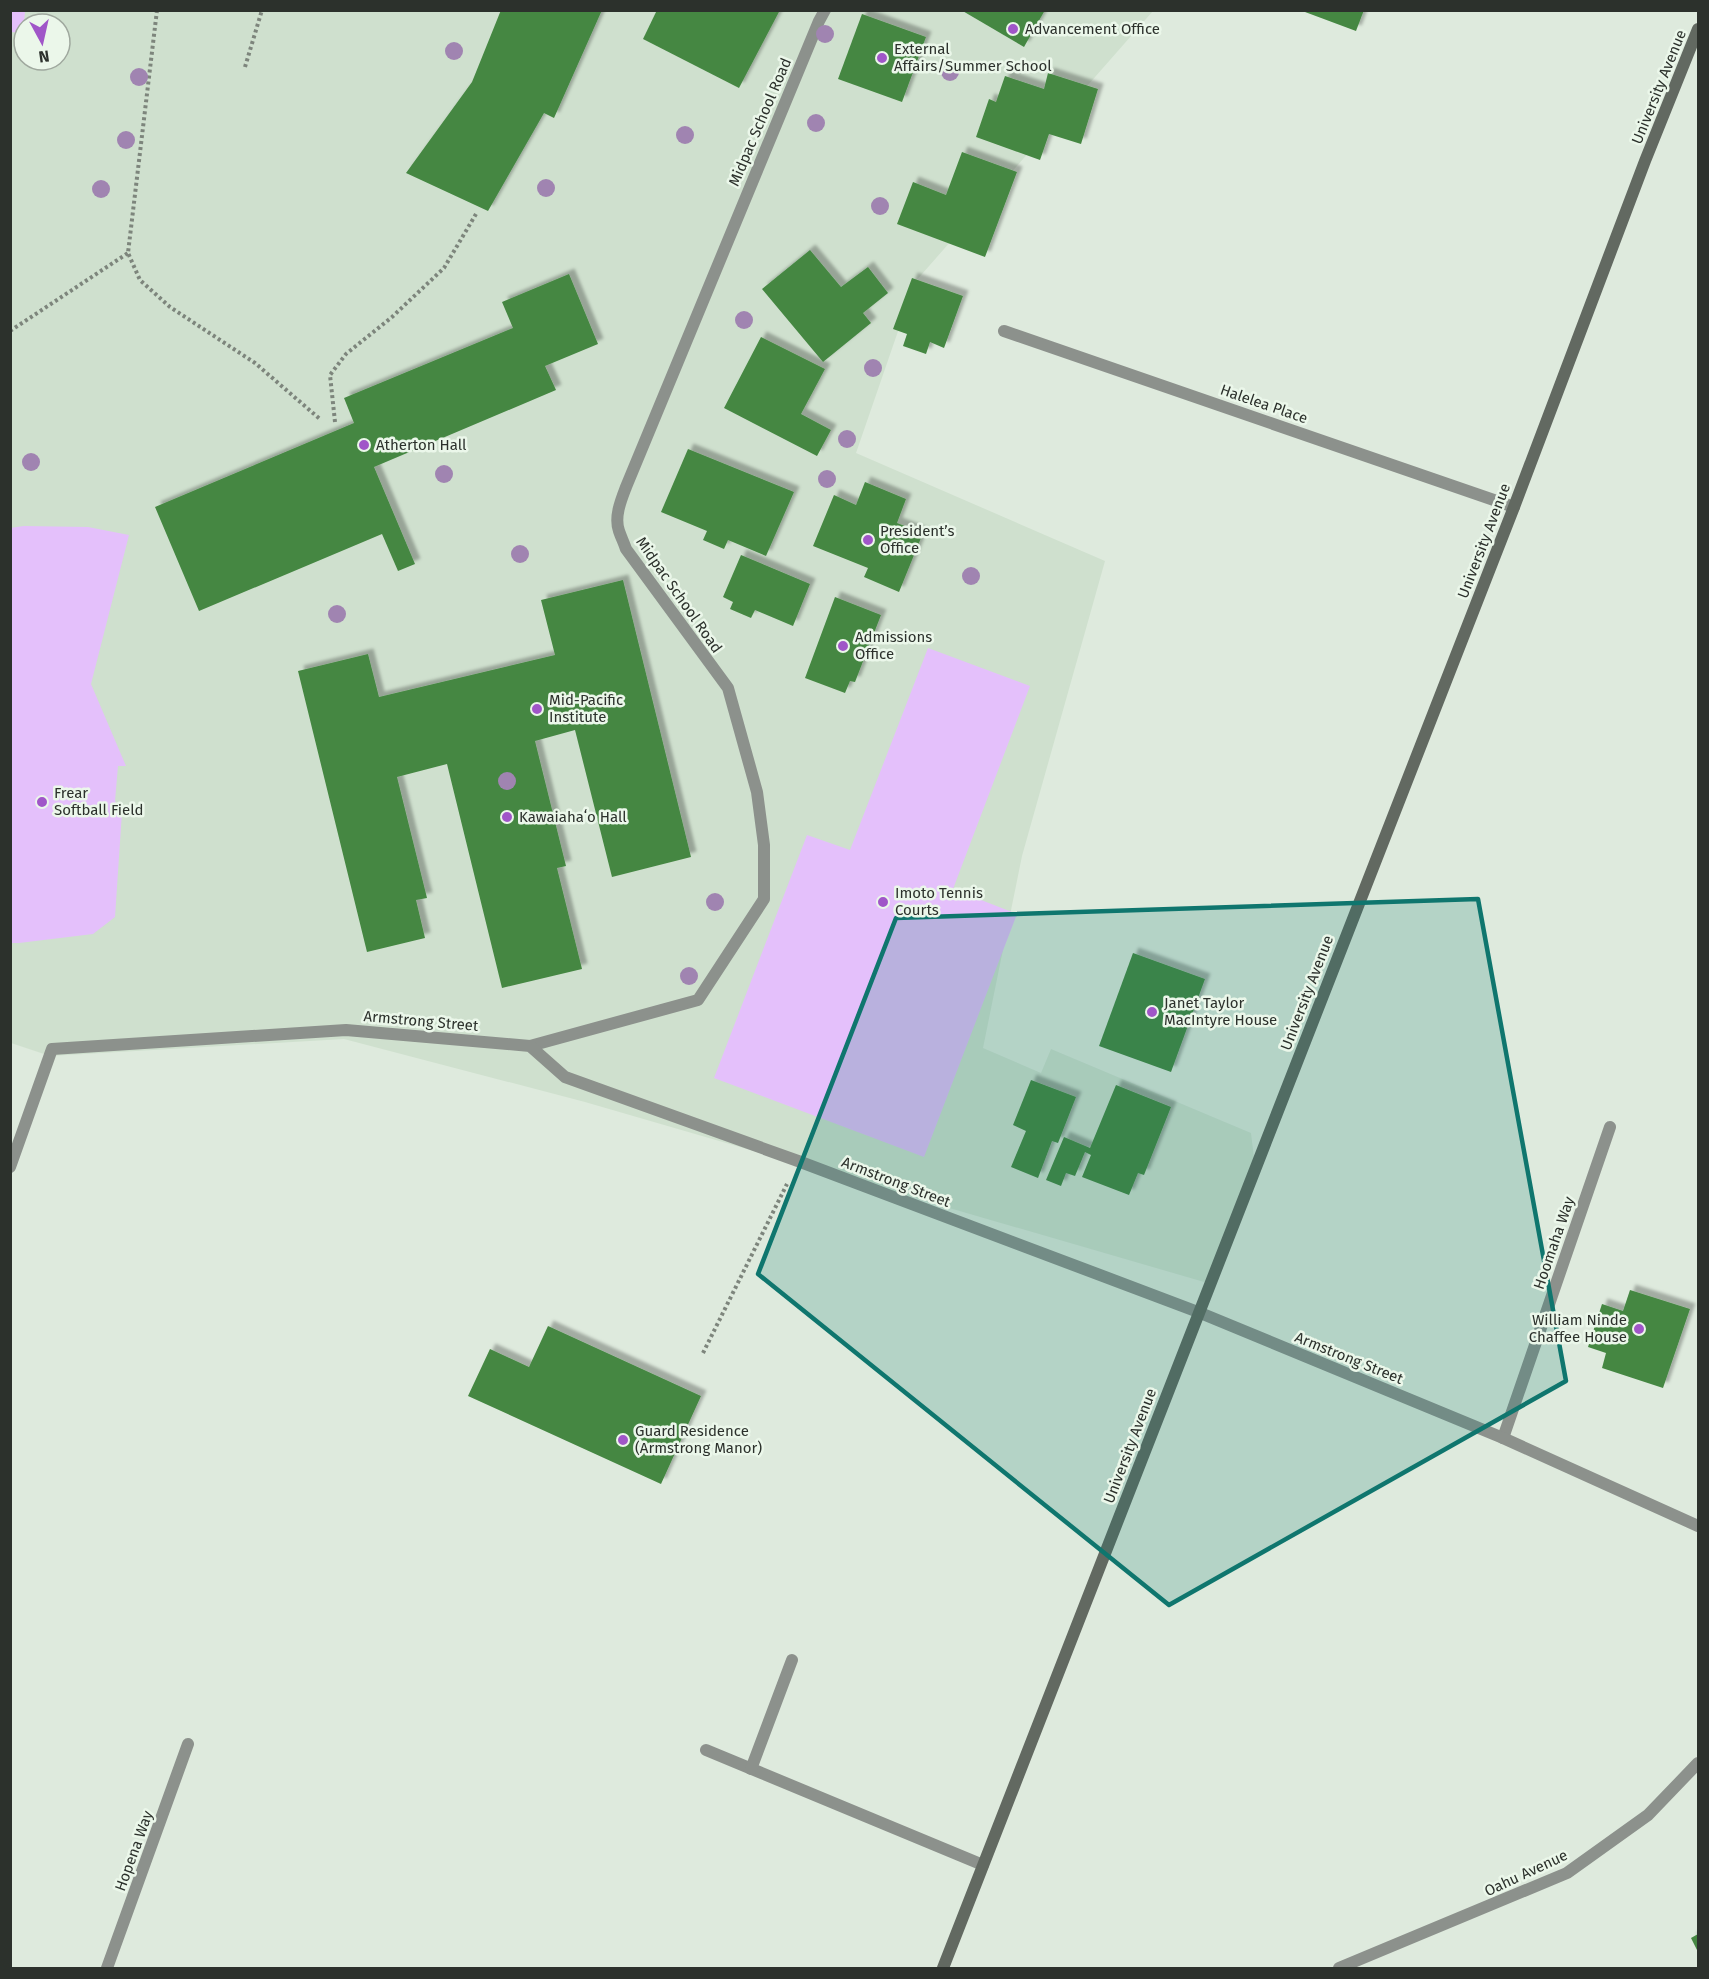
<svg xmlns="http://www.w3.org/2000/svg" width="1709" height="1979" font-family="'Fira Sans',sans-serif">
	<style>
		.built { fill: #cfe0ce; fill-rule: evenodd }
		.green { fill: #e4c0fb }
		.building { fill: #458742; filter: url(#shadow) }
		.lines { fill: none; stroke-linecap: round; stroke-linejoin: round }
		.path { stroke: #7d857c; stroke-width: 4; stroke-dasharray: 3 3; stroke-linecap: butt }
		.service { stroke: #8c918c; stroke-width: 12 }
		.minor { stroke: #8c918c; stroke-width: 12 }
		.tertiary { stroke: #8c918c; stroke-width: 12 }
		.secondary { stroke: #626961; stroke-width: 12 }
		.tree { fill: #a084b1 }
		.marked { fill: #0f766e; fill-opacity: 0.2; stroke: #0f766e; stroke-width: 4.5; stroke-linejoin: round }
		.poi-dot { fill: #a056c8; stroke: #ebf7ea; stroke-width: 2 }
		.labels { text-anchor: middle; stroke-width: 5; stroke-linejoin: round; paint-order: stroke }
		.poi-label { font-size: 15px; fill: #2c312c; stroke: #ebf7ea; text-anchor: start }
		.street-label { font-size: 15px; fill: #2c312c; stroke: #ebf7ea }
	</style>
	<defs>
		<filter id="shadow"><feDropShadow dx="5.5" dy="-5.5" stdDeviation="1.5" flood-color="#0004"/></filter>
	</defs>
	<rect width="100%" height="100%" fill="#deeadd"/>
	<path class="built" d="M11,11H1153L915,282L856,453L1105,561L1022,856L983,1048L1041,1073L1051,1049L1251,1133L1255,1166L1211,1284L585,1102L344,1039L50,1056L11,1043ZM24,24H60V60H24Z"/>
	<g class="green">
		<polygon points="10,11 25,11 23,33 11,32"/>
		<polygon points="24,526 88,527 129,535 91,684 126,766 118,766 115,801 122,812 115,917 93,934 19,943 10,943 10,528"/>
		<polygon points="928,648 1030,686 953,889 1017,914 924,1157 714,1078 807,835 850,850"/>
	</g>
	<g class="building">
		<polygon points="501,10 602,10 554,118 544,113 488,211 406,173 472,82"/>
		<polygon points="657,10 780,10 739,88 643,39"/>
		<polygon points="961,10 1045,10 1024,47"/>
		<polygon points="1306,10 1364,10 1356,31 1305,12"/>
		<polygon points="862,14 926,37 902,102 838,79"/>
		<polygon points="1048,73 1098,89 1081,144 1049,134 1040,160 976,137 989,99 996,102 1005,76 1044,89"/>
		<polygon points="962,152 1017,172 985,257 897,224 913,182 946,195"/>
		<polygon points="810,250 841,287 868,267 888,293 863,313 871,323 823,362 762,289"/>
		<polygon points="569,274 598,344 545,366 556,390 374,467 415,564 398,571 382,534 199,611 155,507 354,423 344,398 513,328 502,302"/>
		<polygon points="912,278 963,296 944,348 930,342 926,354 903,346 907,334 893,329"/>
		<polygon points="761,337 825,369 801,414 831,430 817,456 724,408"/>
		<polygon points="688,449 794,492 766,556 728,540 724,549 703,540 707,531 661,512"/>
		<polygon points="865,482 906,499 897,523 923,533 899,592 864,577 868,568 813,546 834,495 856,505"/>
		<polygon points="741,555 810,584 793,626 755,610 751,618 730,609 733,602 723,597"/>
		<polygon points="623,580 691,857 612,877 575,730 535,741 566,866 557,868 582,969 502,988 447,764 397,777 427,898 416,900 425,938 367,952 298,671 368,654 379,697 555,655 541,600"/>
		<polygon points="835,597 881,615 855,682 850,681 845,693 805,678"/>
		<polygon points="1133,953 1205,979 1171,1072 1099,1046"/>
		<polygon points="1031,1080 1076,1097 1058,1143 1052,1141 1038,1178 1011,1167 1026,1131 1013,1125"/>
		<polygon points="1116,1085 1171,1107 1144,1175 1138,1173 1129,1195 1082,1177 1091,1155 1085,1152 1075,1176 1066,1173 1061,1186 1046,1180 1064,1137 1090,1148"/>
		<polygon points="1630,1290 1690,1309 1663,1388 1602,1368 1606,1353 1588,1347 1602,1304 1623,1311"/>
		<polygon points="548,1326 701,1396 661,1484 468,1396 490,1349 529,1367"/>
		<polygon points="1698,1934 1698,1952 1691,1938"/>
	</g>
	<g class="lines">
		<g class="path">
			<polyline points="157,10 128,253 140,280 170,307 255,363 321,420"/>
			<polyline points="245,67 262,10"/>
			<polyline points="10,331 128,253"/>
			<polyline points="335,422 330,375 346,354 392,317 444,268 476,214"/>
			<polyline points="703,1353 787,1184"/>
		</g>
		<g class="service">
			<polyline points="1004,331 1514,507"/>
			<path d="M530,1046L698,1000L764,899V845L757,792L728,688L626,549C624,543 621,537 619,531C614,517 621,500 626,487L819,21L825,10"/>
			<polyline points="1503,1438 1610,1127"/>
			<polyline points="706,1750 983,1865"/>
			<polyline points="751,1769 792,1660"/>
		</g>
		<g class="minor">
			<polyline points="10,1167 52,1049 346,1030 530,1046 565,1077 798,1161 1198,1312 1503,1438 1698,1526"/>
			<polyline points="107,1968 188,1744"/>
		</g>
		<polyline class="tertiary" points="1339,1968 1567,1873 1648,1815 1698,1763"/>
		<polyline class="secondary" points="943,1968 1514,507 1645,161 1698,29"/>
	</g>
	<g class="tree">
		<circle cx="825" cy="34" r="9"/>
		<circle cx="454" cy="51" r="9"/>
		<circle cx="950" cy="72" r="9"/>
		<circle cx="139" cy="77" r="9"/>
		<circle cx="816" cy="123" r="9"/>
		<circle cx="685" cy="135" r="9"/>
		<circle cx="126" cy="140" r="9"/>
		<circle cx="546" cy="188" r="9"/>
		<circle cx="101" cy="189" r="9"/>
		<circle cx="880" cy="206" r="9"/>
		<circle cx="744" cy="320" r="9"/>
		<circle cx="873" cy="368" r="9"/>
		<circle cx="847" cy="439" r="9"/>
		<circle cx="31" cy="462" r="9"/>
		<circle cx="444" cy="474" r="9"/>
		<circle cx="827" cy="479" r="9"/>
		<circle cx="520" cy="554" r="9"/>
		<circle cx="971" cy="576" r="9"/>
		<circle cx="337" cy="614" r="9"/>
		<circle cx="507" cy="781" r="9"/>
		<circle cx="715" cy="902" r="9"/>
		<circle cx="689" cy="976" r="9"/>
	</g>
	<path class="marked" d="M1478,899L1566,1381L1169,1605L758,1274L896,918Z"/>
	<g class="poi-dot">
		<circle cx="1013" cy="29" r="6"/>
		<circle cx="882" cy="58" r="6"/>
		<circle cx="364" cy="445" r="6"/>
		<circle cx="868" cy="540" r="6"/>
		<circle cx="843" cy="646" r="6"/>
		<circle cx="537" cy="709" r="6"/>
		<circle cx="42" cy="802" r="6"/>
		<circle cx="507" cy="817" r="6"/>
		<circle cx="883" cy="902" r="6"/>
		<circle cx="1152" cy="1012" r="6"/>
		<circle cx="1639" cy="1329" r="6"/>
		<circle cx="623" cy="1440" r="6"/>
	</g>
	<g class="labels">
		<g class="poi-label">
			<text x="1025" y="34">Advancement Office</text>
			<text x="894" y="54">External<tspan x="894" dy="17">Affairs/Summer School</tspan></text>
			<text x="376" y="450">Atherton Hall</text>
			<text x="880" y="536">President’s<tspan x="880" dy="17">Office</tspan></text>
			<text x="855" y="642">Admissions<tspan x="855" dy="17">Office</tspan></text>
			<text x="549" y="705">Mid-Pacific<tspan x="549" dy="17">Institute</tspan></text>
			<text x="54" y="798">Frear<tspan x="54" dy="17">Softball Field</tspan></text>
			<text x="519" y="822">Kawaiahaʻo Hall</text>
			<text x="895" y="898">Imoto Tennis<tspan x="895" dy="17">Courts</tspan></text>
			<text x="1164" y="1008">Janet Taylor<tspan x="1164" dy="17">MacIntyre House</tspan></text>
			<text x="1627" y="1325" text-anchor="end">William Ninde<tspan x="1627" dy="17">Chaffee House</tspan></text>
			<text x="635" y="1436">Guard Residence<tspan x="635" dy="17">(Armstrong Manor)</tspan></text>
		</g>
		<g class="street-label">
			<text transform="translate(1659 87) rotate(-68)" y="5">University Avenue</text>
			<text transform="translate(760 122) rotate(-67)" y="5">Midpac School Road</text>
			<text transform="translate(1264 404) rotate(19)" y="5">Halelea Place</text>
			<text transform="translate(1484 541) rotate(-69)" y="5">University Avenue</text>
			<text transform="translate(679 595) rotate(55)" y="5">Midpac School Road</text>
			<text transform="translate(1307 993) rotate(-69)" y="5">University Avenue</text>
			<text transform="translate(421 1021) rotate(5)" y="5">Armstrong Street</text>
			<text transform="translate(896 1182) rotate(21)" y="5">Armstrong Street</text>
			<text transform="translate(1554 1243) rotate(-71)" y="5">Hoomaha Way</text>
			<text transform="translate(1349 1358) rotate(22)" y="5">Armstrong Street</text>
			<text transform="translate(1130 1446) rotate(-69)" y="5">University Avenue</text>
			<text transform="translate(134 1851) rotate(-70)" y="5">Hopena Way</text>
			<text transform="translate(1526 1873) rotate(-25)" y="5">Oahu Avenue</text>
		</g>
	</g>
	<rect width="1709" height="1979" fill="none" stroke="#2c312c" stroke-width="24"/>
	<g transform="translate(42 42) rotate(172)"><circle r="28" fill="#ebf7ea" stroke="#9fa89e" stroke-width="1.5"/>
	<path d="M0-4.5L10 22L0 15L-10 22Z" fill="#a056c8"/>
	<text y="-9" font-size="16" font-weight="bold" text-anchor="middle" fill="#2c312c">N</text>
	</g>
</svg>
